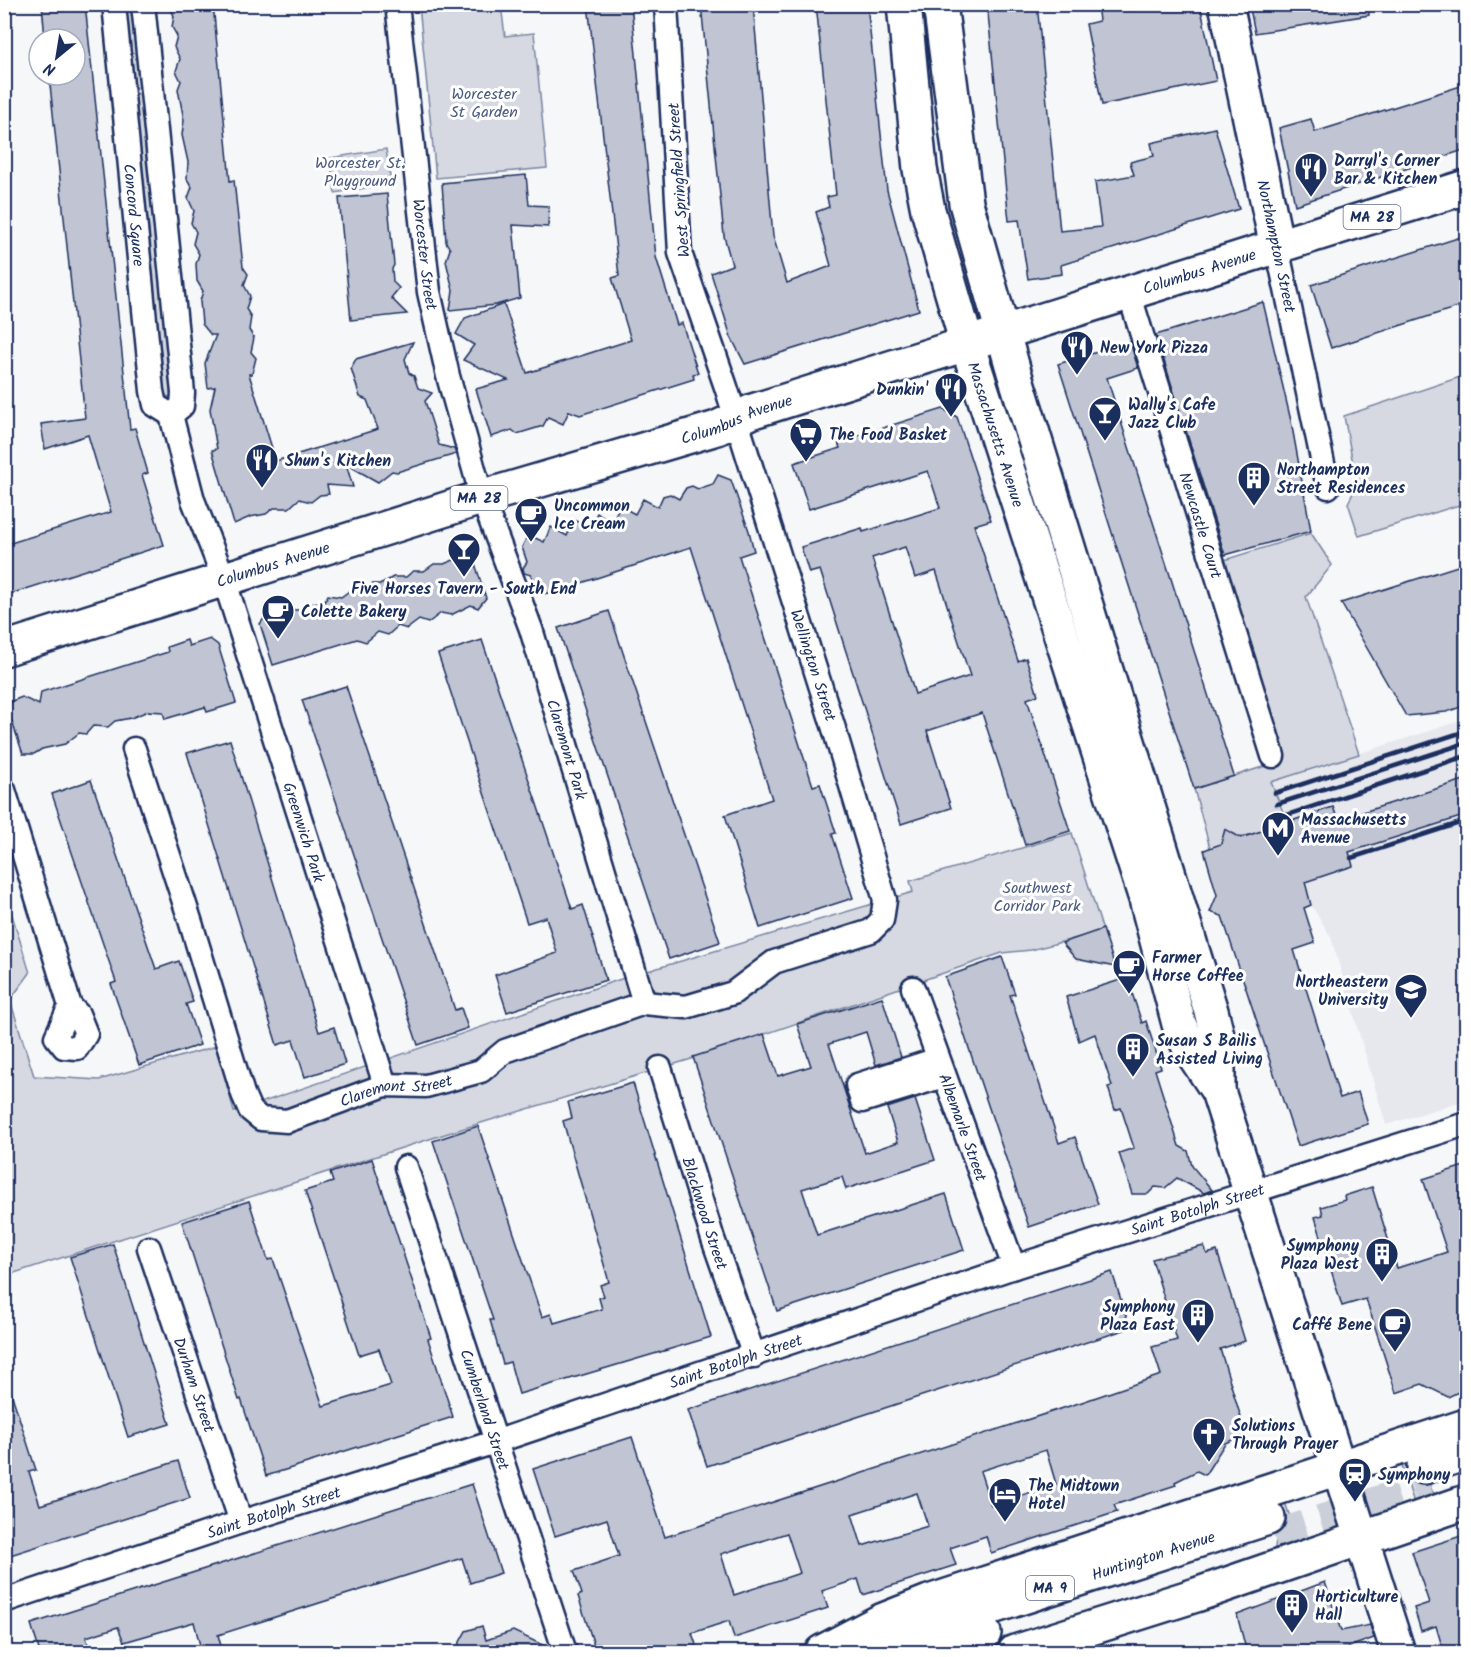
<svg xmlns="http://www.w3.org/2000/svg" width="1471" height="1657" font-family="Kalam,sans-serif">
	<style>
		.built { fill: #e6e8ee }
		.green { fill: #d6d9e2; stroke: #7884a0; stroke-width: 1.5 }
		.building { fill: #c0c4d3; stroke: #1b2f5e; stroke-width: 1.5; fill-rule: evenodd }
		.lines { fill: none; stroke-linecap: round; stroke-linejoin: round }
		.primary-tunnel { stroke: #cacfda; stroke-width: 33; stroke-dasharray: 33 16; stroke-linecap: butt }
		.street-casing { stroke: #1b2f5e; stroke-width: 27 }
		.secondary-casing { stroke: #1b2f5e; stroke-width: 38 }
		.primary-casing { stroke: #1b2f5e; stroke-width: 38 }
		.street { stroke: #fff; stroke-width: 22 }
		.secondary { stroke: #fff; stroke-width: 33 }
		.primary { stroke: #fff; stroke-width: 33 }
		.rail { stroke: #1b2f5e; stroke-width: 4.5 }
		.labels { text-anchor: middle; stroke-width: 6; stroke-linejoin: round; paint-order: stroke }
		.shield { fill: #fff; stroke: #5f6d8e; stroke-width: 1.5 }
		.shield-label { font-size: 15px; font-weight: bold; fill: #1b2f5e }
		.park-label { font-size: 16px; fill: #4a5a7f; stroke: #fff }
		.poi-label { font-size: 16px; font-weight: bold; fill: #1b2f5e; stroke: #fff; text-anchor: start }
		.street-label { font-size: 16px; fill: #1b2f5e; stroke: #fff }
	</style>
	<rect width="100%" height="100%" fill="#f6f7f9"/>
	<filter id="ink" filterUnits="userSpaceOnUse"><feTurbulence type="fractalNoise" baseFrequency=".0167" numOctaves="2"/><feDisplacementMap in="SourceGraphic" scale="12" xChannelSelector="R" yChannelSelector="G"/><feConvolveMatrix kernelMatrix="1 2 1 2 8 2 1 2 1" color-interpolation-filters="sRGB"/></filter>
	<g filter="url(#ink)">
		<g class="built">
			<polygon points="1466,719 1466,779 1338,820 1333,807 1287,822 1271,782"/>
			<polygon points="1466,815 1466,1100 1386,1125 1331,937 1311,905 1305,882 1353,866 1349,852"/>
		</g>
		<g class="green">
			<polygon points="122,5 134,5 174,397 161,396"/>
			<polygon points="419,5 501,5 505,36 534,33 547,168 436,178"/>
			<polygon points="386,149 391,184 335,193 330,158"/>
			<polygon points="1466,375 1466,503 1359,536 1348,503 1357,485 1344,416"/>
			<polygon points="1311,533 1332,565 1306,597 1359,754 1271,782 1287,822 1237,839 1231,832 1224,844 1210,848 1194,789 1281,761 1221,561"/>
			<polygon points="1072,833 1103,931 1031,950 1002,953 698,1057 445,1134 5,1276 4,889 30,973 10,1000 34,1076 99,1080 217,1046 234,1112 624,978 913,892 910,881"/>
			<polygon points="1403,1460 1424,1467 1432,1491 1441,1500 1415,1506 1401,1463"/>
			<polygon points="1284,1499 1300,1547 1274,1554 1276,1540 1267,1515"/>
		</g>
		<g class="building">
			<polygon points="42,4 85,4 130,429 135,428 148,473 142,475 164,545 4,596 4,545 111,512 88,435 45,449 41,424 85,418 49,75 75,75 75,39 45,39"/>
			<polygon points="169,4 213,4 230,181 234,180 243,267 248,274 244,285 250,296 246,309 251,317 249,330 254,338 251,352 256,358 252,374 249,374 276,461 378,429 367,400 360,397 351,368 356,359 413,342 405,359 409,373 414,376 418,388 432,393 425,401 439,445 454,449 456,454 397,472 392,471 378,482 346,464 353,487 327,485 329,494 320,495 311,502 299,499 289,508 274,508 266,514 250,517 234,524 212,450 217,449 210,409 215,387 208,388 205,363 216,335 211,335 202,324 200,301 203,291 197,281 196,264 199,254 193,244 196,232 191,223 194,211 188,198 192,187 187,179 188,162 182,135 184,120 178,89 181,81 176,71 180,59 174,47 177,36 172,27 174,16"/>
			<polygon points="588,4 631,4 656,257 677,325 682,323 698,373 693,374 694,379 580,415 569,411 563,424 548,417 543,426 517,434 512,430 491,437 476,389 508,380 463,360 474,345 456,334 465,318 504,304 527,373 631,340 612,278 619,276"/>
			<polygon points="701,4 753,4 773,236 787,283 831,266 816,212 829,207 827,197 836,195 816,4 867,4 887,190 919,310 745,364 731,337 711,273 732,265 724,236"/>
			<polygon points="987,4 1037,4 1060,231 1101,227 1095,182 1134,175 1130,162 1154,156 1151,143 1215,128 1239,209 1061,265 1062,274 1028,279 1019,220 1009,221"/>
			<polygon points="1097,4 1200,4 1216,81 1102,105 1086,24 1099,21"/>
			<polygon points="1249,4 1368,4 1369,15 1255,33"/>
			<polygon points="1467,84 1467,149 1295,205 1279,128 1311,119 1315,132"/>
			<polygon points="526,175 529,205 549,206 548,227 513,225 520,298 496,305 450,310 453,290 446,261 450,249 446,242 442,183"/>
			<polygon points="387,194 394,265 392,269 393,282 399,288 391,298 407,314 351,320 339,198"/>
			<polygon points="1467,235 1467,304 1331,348 1311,285"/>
			<polygon points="1263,302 1291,421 1311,531 1225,555 1156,335"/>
			<polygon points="1130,342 1138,368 1107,378 1234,776 1194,789 1058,364"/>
			<path d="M943,409L957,417L991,520L974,525L1018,661L1026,658L1038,695L1027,699L1070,831L1025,845L982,713L927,731L951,808L901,824L820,570L809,573L801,547L862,528L863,532L940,508L928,471L809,509L794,463L840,448L838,442ZM905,547L915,578L936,571L970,676L915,694L872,558Z"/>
			<polygon points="718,475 731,480 749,531 754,551 739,556 813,786 820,784 836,833 832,834 853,898 760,928 725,815 772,799 691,547 554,592 537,595 531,575 524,573 523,568 527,562 522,547 526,539 533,537 544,542 551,527 567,536 574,520 589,528 597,513 612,521 620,506 635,514 643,499 658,507 663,496 670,494 679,499 686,488 692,486 698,489 713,484"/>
			<polygon points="466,555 473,557 486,598 478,608 471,605 451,615 441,613 428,623 419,620 407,629 398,626 388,635 378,632 366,642 357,639 273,665 260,624 266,616 279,617 287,610 300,610 309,603 324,602 328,595 341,597 352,589 364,590 371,584 382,584 393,577 406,577 413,571 424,571 434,564 444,564"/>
			<polygon points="1467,563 1467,705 1446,712 1406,716 1341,603"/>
			<polygon points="609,611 720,942 669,959 558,628"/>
			<polygon points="210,639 218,645 236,703 207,712 205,707 165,719 163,712 148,711 131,718 115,721 108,727 93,726 86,734 79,733 65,744 42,749 34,754 23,754 7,707 12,701 22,697 39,705 41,692 168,652 167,647 187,640 189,646"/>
			<polygon points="482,640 572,909 583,905 606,980 507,1012 495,975 557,953 546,917 527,923 438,654"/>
			<polygon points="346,686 455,1010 461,1008 468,1028 418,1045 302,700"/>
			<polygon points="230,740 319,1032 334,1027 345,1064 305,1077 293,1040 277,1045 187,753"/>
			<polygon points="1467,779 1467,815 1349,852 1353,866 1305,882 1311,905 1304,908 1315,943 1294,950 1340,1098 1358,1092 1368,1124 1298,1146 1222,916 1210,912 1217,895 1204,850 1221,844 1225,829 1241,838 1333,807 1338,820"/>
			<polygon points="91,780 156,969 179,961 193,1002 186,1004 200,1045 139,1065 111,984 116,982 52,794"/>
			<polygon points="1103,929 1115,967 1076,959 1062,943"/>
			<polygon points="1002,957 1015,994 1010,995 1059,1143 1075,1137 1098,1204 1029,1227 945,977"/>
			<polygon points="1127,978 1142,1023 1146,1021 1157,1055 1161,1068 1155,1070 1179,1146 1188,1151 1192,1166 1212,1190 1204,1193 1177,1178 1165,1188 1155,1187 1148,1194 1132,1194 1119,1153 1134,1148 1121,1108 1115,1110 1108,1087 1112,1086 1095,1034 1079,1041 1066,997"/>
			<polygon points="882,997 901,1057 876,1065 866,1032 829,1044 865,1153 898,1142 887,1108 915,1099 935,1160 846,1189 842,1177 802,1189 817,1235 946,1194 964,1250 777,1311 693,1057 764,1034 778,1076 811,1066 797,1024"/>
			<polygon points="633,1083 711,1337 519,1394 510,1362 503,1364 490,1320 493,1320 433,1141 478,1126 542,1317 551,1314 554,1323 602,1309 599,1298 604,1296 600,1285 609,1282 563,1121 572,1118 568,1102"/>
			<polygon points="372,1159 431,1338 428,1339 453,1417 266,1476 241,1399 239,1400 182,1222 249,1201 268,1260 273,1259 323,1406 391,1385 379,1349 359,1355 305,1191 333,1182 330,1173"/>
			<polygon points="1467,1165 1467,1388 1448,1397 1422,1384 1396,1393 1366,1299 1342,1306 1315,1217 1323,1215 1321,1207 1345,1200 1344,1196 1372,1187 1397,1268 1447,1252 1423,1179"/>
			<polygon points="113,1244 170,1424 128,1437 70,1257"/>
			<path d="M1204,1246L1207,1254L1217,1251L1245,1341L1220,1349L1246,1434L1225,1443L1205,1475L1197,1471L1175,1482L1176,1485L1114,1505L1117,1512L991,1553L986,1536L950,1548L956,1565L863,1595L858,1579L822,1591L828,1608L734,1638L729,1621L692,1633L699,1653H601L598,1644L594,1645L578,1596L582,1594L574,1571L619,1556L607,1519L555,1536L533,1469L632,1437L665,1537L1082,1402L1161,1375L1152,1347L1177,1340L1152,1259ZM1046,1450L1056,1484L991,1505L980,1471ZM917,1493L928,1526L862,1546L852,1514ZM787,1533L800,1573L734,1595L721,1554Z"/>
			<polygon points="1112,1272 1130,1328 707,1466 688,1410"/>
			<polygon points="8,1383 36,1470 29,1472 40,1505 178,1461 190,1498 4,1557 4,1384"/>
			<polygon points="472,1484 501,1573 470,1583 462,1558 218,1635 223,1653 202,1653 194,1622 124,1642 118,1627 86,1637 91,1653 40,1653 31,1624"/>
			<polygon points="1467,1534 1467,1653 1444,1653 1436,1626 1421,1631 1414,1608 1429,1603 1412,1552"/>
			<polygon points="1325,1582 1341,1631 1370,1625 1374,1638 1346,1648 1348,1653 1247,1653 1237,1615"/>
			<polygon points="482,1626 486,1640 513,1631 549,1648 551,1653 454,1653 466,1631"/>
		</g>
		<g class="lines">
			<polyline class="primary-tunnel" points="1274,1537 1430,1485"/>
			<g class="street-casing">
				<g id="street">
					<path id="s1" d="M114,4L152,391L155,405L171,415"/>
					<polyline points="143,4 183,393 182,406 171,415"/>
					<path id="s2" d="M397,4L429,292L448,376L482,498L531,629L644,1003"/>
					<polyline points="1277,247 1328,487"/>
					<path id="s3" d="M1129,293L1273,756"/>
					<path id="s4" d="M171,415L193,500L224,579L385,1085"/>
					<path id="s5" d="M134,749L190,920L243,1094L250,1110L261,1119L287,1121L385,1085L426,1086L481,1071L505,1051L644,1003L686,1007L733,993L774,962L871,931L882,920L885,900L835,732L726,387L680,253L666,4"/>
					<polyline points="4,790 70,1006 78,1014 86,1034 77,1048 64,1047 56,1037 70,1006"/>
					<path id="s6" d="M913,988L1014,1267"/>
					<polyline points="938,1059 857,1085 862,1101 944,1076"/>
					<path id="s7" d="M660,1068L713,1239L754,1356"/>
					<path id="s8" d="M406,1167L565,1652"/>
					<path id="s9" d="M149,1248L241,1522"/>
					<path id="s10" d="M4,1601L241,1522L495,1442L1014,1267L1466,1124"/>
				</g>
			</g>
			<g class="secondary-casing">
				<polyline id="secondary" points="1226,4 1277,247"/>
			</g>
			<g class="primary-casing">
				<g id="primary">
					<path id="s11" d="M904,4L920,169L928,210L967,344L1146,899L1179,1024L1190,1049L1218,1091L1398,1652"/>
					<polyline points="940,4 966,203 1014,372 1211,1011 1218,1039 1218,1091"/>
					<path id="s12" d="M4,649L500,492L717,428L753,411L1466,187"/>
					<polyline points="1424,1467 1466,1453"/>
					<path id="s13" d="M878,1640L936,1625L1268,1518"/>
					<polyline points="822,1652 881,1621 929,1602 1466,1426"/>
					<polyline points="926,1652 984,1633"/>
					<polyline points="1015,1652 1196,1595 1466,1502"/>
				</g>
			</g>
			<use href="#street" class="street"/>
			<use href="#secondary" class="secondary"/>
			<use href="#primary" class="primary"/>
			<g class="rail">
				<polyline points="1275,793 1466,731"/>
				<polyline points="1277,804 1466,743"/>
				<polyline points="1281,817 1466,756"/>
				<polyline points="1351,858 1466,821"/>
			</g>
		</g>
	</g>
	<defs>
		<g id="restaurant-pin" transform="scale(1.725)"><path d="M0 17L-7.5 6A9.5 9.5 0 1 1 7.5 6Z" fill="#1b2f5e" stroke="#fff"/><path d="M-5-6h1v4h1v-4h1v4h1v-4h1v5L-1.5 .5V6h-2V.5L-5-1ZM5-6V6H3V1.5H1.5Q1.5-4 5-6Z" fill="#fff"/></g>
		<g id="bar-pin" transform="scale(1.725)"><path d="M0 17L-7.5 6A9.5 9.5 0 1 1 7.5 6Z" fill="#1b2f5e" stroke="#fff"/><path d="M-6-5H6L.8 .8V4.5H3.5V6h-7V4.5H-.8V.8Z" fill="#fff"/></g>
		<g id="supermarket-pin" transform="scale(1.725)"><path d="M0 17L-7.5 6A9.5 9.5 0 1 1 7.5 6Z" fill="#1b2f5e" stroke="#fff"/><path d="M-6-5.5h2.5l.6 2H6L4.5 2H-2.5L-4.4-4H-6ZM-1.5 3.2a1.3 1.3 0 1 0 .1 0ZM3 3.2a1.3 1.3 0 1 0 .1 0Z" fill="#fff"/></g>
		<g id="building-pin" transform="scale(1.725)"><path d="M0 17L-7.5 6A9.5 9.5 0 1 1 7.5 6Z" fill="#1b2f5e" stroke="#fff"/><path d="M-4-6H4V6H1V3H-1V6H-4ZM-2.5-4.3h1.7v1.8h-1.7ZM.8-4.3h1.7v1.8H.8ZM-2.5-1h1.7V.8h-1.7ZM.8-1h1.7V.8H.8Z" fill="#fff"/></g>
		<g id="cafe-pin" transform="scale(1.725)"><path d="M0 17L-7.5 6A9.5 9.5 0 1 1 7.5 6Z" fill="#1b2f5e" stroke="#fff"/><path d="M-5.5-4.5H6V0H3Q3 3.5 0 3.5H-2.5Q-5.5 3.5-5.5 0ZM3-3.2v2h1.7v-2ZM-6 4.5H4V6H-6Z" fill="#fff"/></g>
		<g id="metro-pin" transform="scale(1.725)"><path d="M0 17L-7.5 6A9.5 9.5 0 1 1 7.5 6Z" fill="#1b2f5e" stroke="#fff"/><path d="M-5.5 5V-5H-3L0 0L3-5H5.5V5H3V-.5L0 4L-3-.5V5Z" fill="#fff"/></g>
		<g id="university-pin" transform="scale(1.725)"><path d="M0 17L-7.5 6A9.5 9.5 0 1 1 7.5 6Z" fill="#1b2f5e" stroke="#fff"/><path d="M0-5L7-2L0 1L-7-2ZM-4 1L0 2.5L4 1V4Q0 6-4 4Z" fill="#fff"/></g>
		<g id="church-pin" transform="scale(1.725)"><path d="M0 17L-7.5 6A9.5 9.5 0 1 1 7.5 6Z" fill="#1b2f5e" stroke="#fff"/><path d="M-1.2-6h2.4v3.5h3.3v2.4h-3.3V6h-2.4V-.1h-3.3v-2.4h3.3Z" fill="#fff"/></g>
		<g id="station-pin" transform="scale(1.725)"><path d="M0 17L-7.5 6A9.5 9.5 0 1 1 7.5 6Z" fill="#1b2f5e" stroke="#fff"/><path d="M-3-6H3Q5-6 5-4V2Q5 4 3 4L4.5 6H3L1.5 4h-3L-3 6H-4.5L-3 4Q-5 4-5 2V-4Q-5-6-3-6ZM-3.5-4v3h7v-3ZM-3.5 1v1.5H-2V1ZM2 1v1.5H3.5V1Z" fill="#fff"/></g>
		<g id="hotel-pin" transform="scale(1.725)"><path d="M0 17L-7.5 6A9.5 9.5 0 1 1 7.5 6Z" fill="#1b2f5e" stroke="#fff"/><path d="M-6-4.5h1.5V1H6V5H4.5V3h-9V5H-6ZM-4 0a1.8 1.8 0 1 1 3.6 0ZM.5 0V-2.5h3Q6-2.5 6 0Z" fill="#fff"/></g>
	</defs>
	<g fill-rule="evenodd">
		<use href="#restaurant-pin" x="1311" y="169"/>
		<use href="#restaurant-pin" x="1077" y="347"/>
		<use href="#restaurant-pin" x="951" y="389"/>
		<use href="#bar-pin" x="1105" y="413"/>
		<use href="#supermarket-pin" x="806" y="434"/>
		<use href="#restaurant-pin" x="262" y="460"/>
		<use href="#building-pin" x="1254" y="478"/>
		<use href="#cafe-pin" x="531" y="514"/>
		<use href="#bar-pin" x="464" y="549"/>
		<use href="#cafe-pin" x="278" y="611"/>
		<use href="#metro-pin" x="1278" y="828"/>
		<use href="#cafe-pin" x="1129" y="966"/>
		<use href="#university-pin" x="1411" y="990"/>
		<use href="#building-pin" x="1133" y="1049"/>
		<use href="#building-pin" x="1382" y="1254"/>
		<use href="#building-pin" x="1198" y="1315"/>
		<use href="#cafe-pin" x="1395" y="1324"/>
		<use href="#church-pin" x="1209" y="1434"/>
		<use href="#station-pin" x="1355" y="1474"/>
		<use href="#hotel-pin" x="1005" y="1494"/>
		<use href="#building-pin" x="1292" y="1605"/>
	</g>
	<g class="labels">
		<g class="shield">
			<rect x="1343.5" y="205" width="57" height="24" rx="4.5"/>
			<rect x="450.5" y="486" width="57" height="24" rx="4.5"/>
			<rect x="1026" y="1576" width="48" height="24" rx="4.5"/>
		</g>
		<g class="shield-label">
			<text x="1372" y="222">MA 28</text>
			<text x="479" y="503">MA 28</text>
			<text x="1050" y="1593">MA 9</text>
		</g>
		<g class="park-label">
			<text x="484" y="99">Worcester<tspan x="484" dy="18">St Garden</tspan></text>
			<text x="360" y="168">Worcester St.<tspan x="360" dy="18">Playground</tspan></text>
			<text x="1037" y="893">Southwest<tspan x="1037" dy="18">Corridor Park</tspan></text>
		</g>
		<g class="poi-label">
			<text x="1334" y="166">Darryl's Corner<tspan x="1334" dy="18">Bar &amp; Kitchen</tspan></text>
			<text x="1100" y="353">New York Pizza</text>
			<text x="928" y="395" text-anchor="end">Dunkin'</text>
			<text x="1128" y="410">Wally's Cafe<tspan x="1128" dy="18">Jazz Club</tspan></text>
			<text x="829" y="440">The Food Basket</text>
			<text x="285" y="466">Shun's Kitchen</text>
			<text x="1277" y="475">Northampton<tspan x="1277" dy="18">Street Residences</tspan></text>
			<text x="554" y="511">Uncommon<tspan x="554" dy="18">Ice Cream</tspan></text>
			<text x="464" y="594" text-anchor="middle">Five Horses Tavern - South End</text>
			<text x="301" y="617">Colette Bakery</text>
			<text x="1301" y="825">Massachusetts<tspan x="1301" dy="18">Avenue</tspan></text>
			<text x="1152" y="963">Farmer<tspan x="1152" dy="18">Horse Coffee</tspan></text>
			<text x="1388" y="987" text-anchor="end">Northeastern<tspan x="1388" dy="18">University</tspan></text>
			<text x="1156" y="1046">Susan S Bailis<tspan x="1156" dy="18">Assisted Living</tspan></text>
			<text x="1359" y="1251" text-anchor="end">Symphony<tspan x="1359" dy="18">Plaza West</tspan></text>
			<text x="1175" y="1312" text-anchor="end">Symphony<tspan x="1175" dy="18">Plaza East</tspan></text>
			<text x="1372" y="1330" text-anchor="end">Caffé Bene</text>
			<text x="1232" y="1431">Solutions<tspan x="1232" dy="18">Through Prayer</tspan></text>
			<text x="1378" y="1480">Symphony</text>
			<text x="1028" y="1491">The Midtown<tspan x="1028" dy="18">Hotel</tspan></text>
			<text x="1315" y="1602">Horticulture<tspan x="1315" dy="18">Hall</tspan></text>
		</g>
		<g class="street-label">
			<text transform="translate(678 180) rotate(-94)" y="6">West Springfield Street</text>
			<text dy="6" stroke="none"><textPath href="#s1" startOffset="212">Concord Square</textPath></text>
			<text transform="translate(1277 246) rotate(78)" y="6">Northampton Street</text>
			<text dy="6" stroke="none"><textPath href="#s2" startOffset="252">Worcester Street</textPath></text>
			<text dy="6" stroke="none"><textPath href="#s12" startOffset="1254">Columbus Avenue</textPath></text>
			<text dy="6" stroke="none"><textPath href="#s12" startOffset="768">Columbus Avenue</textPath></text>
			<text dy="6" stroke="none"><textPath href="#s11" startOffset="442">Massachusetts Avenue</textPath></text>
			<text dy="6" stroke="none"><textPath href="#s3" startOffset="243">Newcastle Court</textPath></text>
			<text dy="6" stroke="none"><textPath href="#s12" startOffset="282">Columbus Avenue</textPath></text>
			<text transform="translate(814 665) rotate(72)" y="6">Wellington Street</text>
			<text dy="6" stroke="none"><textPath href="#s2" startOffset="768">Claremont Park</textPath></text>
			<text dy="6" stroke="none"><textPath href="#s4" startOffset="438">Greenwich Park</textPath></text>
			<text dy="6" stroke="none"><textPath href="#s5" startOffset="534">Claremont Street</textPath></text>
			<text dy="6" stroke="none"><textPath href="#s6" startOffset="148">Albemarle Street</textPath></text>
			<text dy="6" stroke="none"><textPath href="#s10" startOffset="1256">Saint Botolph Street</textPath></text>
			<text dy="6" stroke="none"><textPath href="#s7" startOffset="152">Blackwood Street</textPath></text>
			<text dy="6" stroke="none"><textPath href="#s10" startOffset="770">Saint Botolph Street</textPath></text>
			<text dy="6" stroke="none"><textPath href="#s9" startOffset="144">Durham Street</textPath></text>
			<text dy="6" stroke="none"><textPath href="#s8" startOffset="255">Cumberland Street</textPath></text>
			<text dy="6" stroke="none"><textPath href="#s10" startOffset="284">Saint Botolph Street</textPath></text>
			<text dy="6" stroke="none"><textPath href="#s13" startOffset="288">Huntington Avenue</textPath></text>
		</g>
	</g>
	<rect width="1471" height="1657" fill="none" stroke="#fff" stroke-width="24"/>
	<rect x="12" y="12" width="1447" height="1633" fill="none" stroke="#1b2f5e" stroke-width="2" filter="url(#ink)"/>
	<g transform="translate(57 57) rotate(210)"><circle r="28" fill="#ffffff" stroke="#a4acbf" stroke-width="1.5"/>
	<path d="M0-4.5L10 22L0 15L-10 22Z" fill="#1b2f5e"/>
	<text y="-9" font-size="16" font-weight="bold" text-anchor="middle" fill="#1b2f5e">N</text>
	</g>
</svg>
